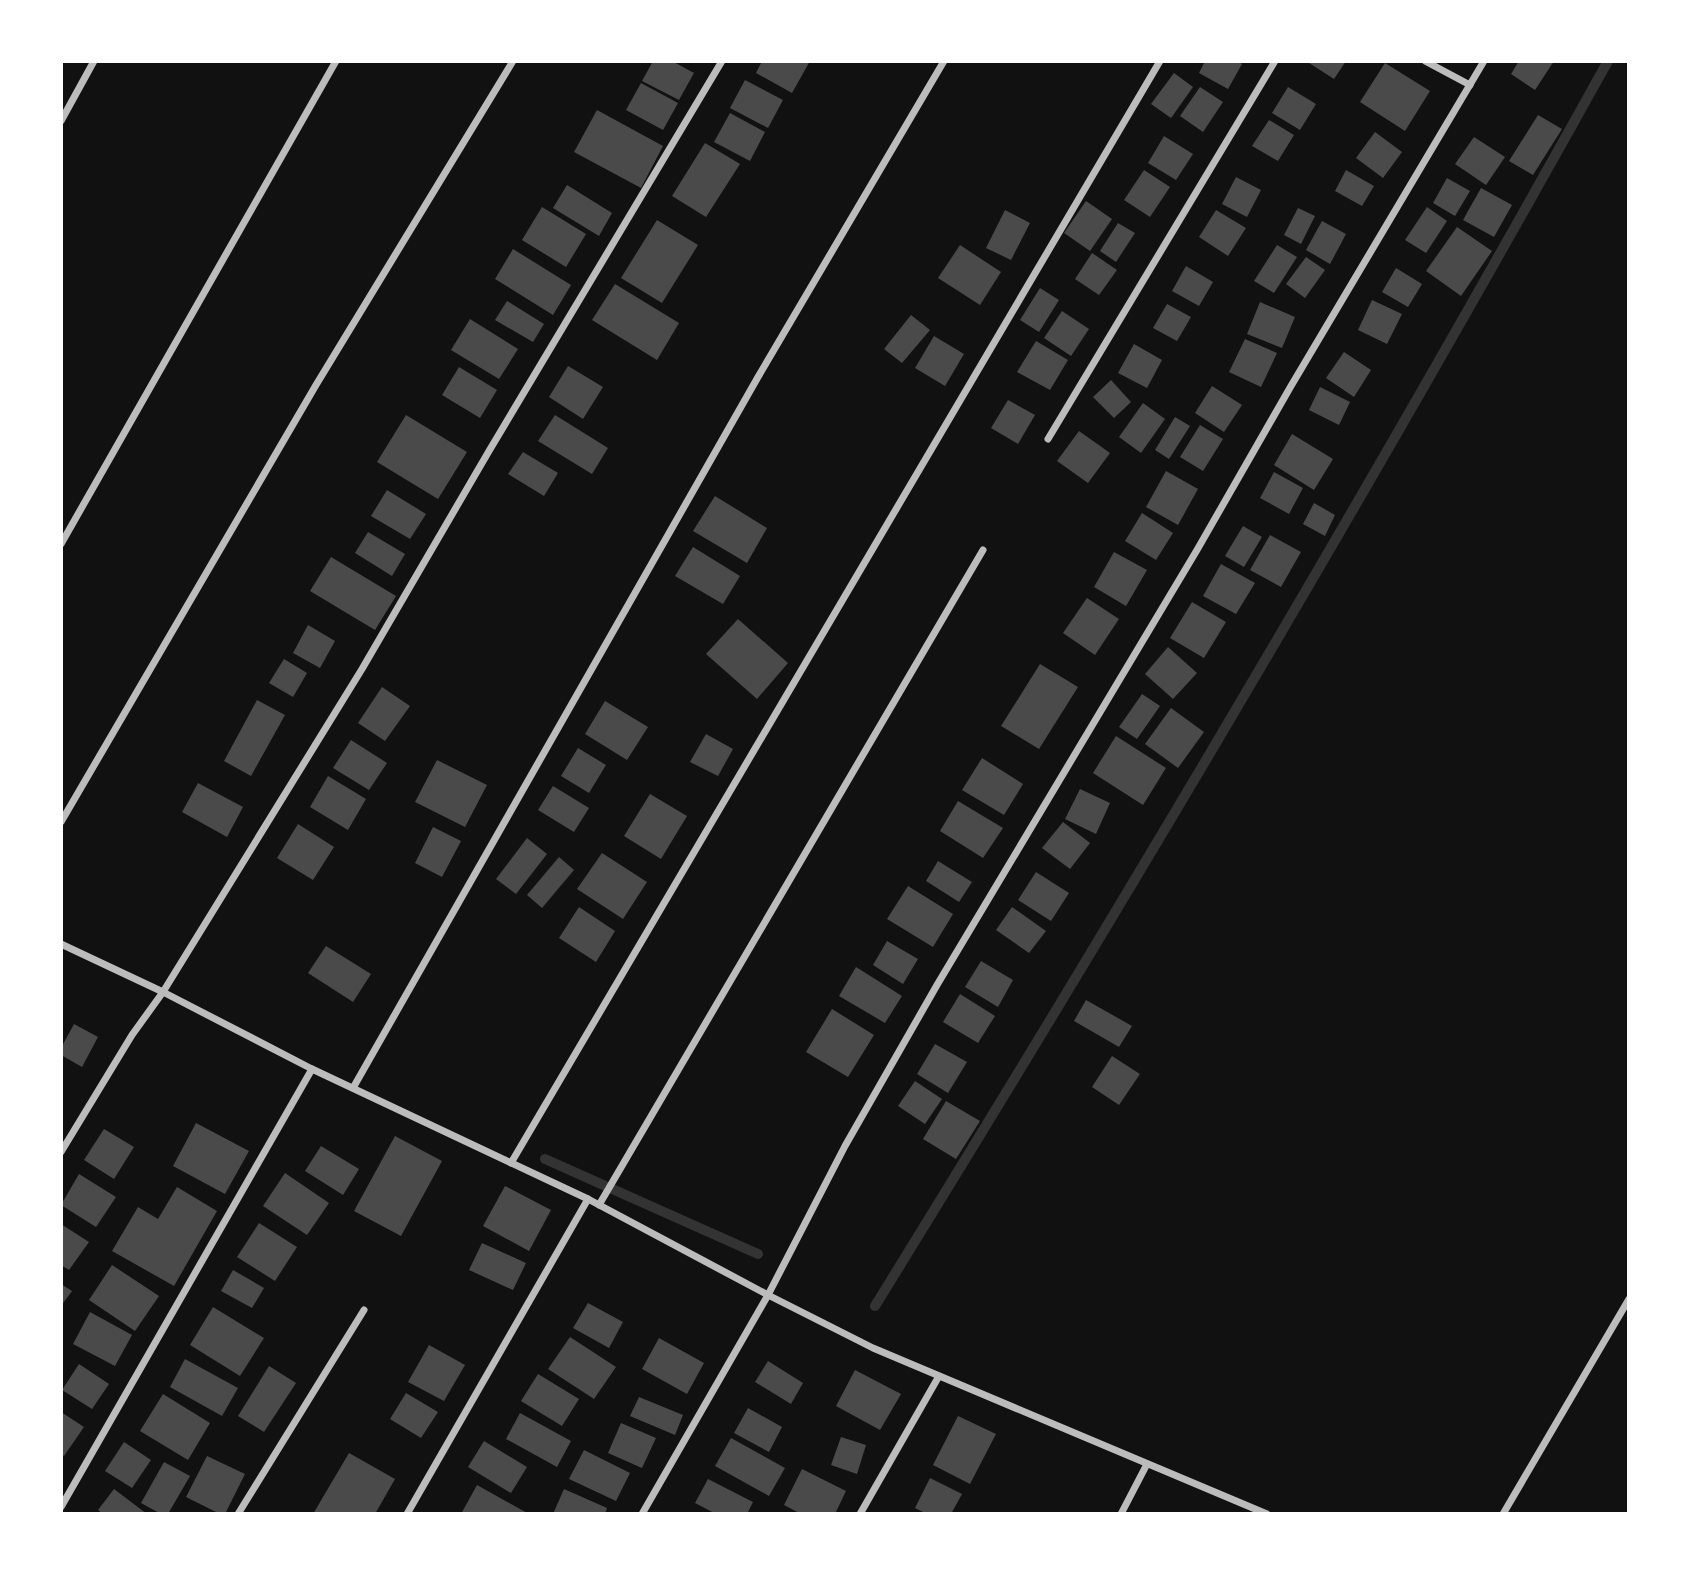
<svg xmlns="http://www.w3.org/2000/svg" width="1690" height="1575" font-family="Spectral,serif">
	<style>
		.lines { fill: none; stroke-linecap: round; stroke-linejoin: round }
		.stream { stroke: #333; stroke-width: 10 }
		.building { fill: #4a4a4a }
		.minor { stroke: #bcbcbc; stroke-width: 7 }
	</style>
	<rect width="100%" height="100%" fill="#111"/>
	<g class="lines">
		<g class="stream">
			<polyline points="545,1159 758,1254"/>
			<path d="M875,1306C1128,897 1374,482 1608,61"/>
		</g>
	</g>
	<g class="building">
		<polygon points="653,61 672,61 694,73 679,100 642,81"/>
		<polygon points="762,61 810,61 792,93 756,73"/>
		<polygon points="1205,61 1237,61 1242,64 1228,89 1199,73"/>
		<polygon points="1306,61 1346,61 1334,79"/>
		<polygon points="1519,61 1554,61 1535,90 1511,74"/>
		<polygon points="1385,63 1430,91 1405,131 1360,102"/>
		<polygon points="1174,73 1193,87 1171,118 1151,104"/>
		<polygon points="745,80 783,100 768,128 730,108"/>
		<polygon points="641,83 678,103 663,130 626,110"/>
		<polygon points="1200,87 1223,102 1203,132 1180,116"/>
		<polygon points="1288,87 1316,104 1300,130 1272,113"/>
		<polygon points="597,110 663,146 641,188 574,152"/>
		<polygon points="730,113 765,132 750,161 714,142"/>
		<polygon points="1538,115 1562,129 1533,175 1509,161"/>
		<polygon points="1269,120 1294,135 1278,161 1252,146"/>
		<polygon points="1375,132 1402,152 1383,178 1356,158"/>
		<polygon points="1164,136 1193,154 1176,180 1148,163"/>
		<polygon points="1474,137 1505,157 1486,185 1455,164"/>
		<polygon points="705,143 740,164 706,217 672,196"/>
		<polygon points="1144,170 1170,187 1150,217 1124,200"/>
		<polygon points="1346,170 1374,186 1362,206 1335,191"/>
		<polygon points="1236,177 1261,190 1247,217 1222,204"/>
		<polygon points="1447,178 1470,191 1455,216 1433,203"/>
		<polygon points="567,185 612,213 599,236 553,208"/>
		<polygon points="1481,188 1512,205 1494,237 1463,220"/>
		<polygon points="1086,201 1112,219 1090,251 1064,233"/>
		<polygon points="542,207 586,234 566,267 522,240"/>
		<polygon points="1427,207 1447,221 1426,253 1405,240"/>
		<polygon points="1298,208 1315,216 1301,244 1284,235"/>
		<polygon points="1005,210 1030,223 1011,260 986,248"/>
		<polygon points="1216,210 1246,228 1228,256 1199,237"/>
		<polygon points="657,220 698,245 662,303 621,278"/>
		<polygon points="1322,221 1346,234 1330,264 1306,250"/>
		<polygon points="1118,223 1135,233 1116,262 1100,251"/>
		<polygon points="1457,227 1492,251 1461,296 1426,271"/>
		<polygon points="960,245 1001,272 980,305 938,278"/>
		<polygon points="1277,245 1297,257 1274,293 1254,281"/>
		<polygon points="513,249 571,285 553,315 495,279"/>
		<polygon points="1092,253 1117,270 1099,295 1075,279"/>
		<polygon points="1306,257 1325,270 1305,298 1286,284"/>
		<polygon points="1186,266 1213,282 1199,306 1172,291"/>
		<polygon points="1396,268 1422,284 1408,307 1382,292"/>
		<polygon points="615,284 679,323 657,360 592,320"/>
		<polygon points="1040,288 1059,300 1039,332 1020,320"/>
		<polygon points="1372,300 1402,314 1387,344 1358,330"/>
		<polygon points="507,301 544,324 533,342 495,320"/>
		<polygon points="1260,302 1295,317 1282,348 1247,334"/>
		<polygon points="1167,304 1191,317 1177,341 1153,328"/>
		<polygon points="1062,311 1089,329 1071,356 1044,338"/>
		<polygon points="911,315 930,330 902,363 884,349"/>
		<polygon points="470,319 518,349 499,379 451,350"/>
		<polygon points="934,336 964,354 945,386 915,368"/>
		<polygon points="1245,339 1277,353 1261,387 1229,372"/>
		<polygon points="1036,341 1068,360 1050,390 1017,372"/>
		<polygon points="1134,344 1162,360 1147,388 1118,373"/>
		<polygon points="1344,352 1371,370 1354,397 1326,378"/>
		<polygon points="568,366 603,387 583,419 549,397"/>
		<polygon points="459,367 497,390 480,418 442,395"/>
		<polygon points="1111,380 1131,402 1114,418 1093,397"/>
		<polygon points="1212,386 1242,405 1224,432 1195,413"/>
		<polygon points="1320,387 1350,402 1339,425 1309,410"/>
		<polygon points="1008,400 1035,415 1018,444 991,428"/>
		<polygon points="1143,403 1165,419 1141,453 1119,437"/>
		<polygon points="406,415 467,452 438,499 377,462"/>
		<polygon points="555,415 608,448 592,474 538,441"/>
		<polygon points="1175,417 1190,426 1169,459 1155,450"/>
		<polygon points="1200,425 1223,439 1203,471 1180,457"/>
		<polygon points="1079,431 1110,453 1088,483 1057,461"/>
		<polygon points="1292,434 1333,459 1314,490 1274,465"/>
		<polygon points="523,452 558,473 544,496 508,474"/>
		<polygon points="1166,471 1198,489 1178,525 1146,507"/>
		<polygon points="1274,472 1303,488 1289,514 1260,498"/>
		<polygon points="387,490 426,514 410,539 371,516"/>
		<polygon points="715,496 767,528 747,563 693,531"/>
		<polygon points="1314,503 1335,515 1325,536 1303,524"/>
		<polygon points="1142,513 1173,533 1156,560 1125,541"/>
		<polygon points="1243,526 1262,537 1244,567 1225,556"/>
		<polygon points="368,532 405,554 392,576 355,553"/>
		<polygon points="1270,535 1301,552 1281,587 1250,570"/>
		<polygon points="693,547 740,576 723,604 675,576"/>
		<polygon points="1114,552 1147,570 1126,606 1094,587"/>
		<polygon points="331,557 396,596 375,630 310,591"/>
		<polygon points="1221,564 1255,583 1236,614 1203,596"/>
		<polygon points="1087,598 1119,619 1095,655 1063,633"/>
		<polygon points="1192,602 1226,622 1204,658 1170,638"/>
		<polygon points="738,619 788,663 757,699 706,654"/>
		<polygon points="308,625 335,641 320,668 293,653"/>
		<polygon points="1168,647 1197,673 1173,699 1145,674"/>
		<polygon points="284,659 307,673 293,697 269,683"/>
		<polygon points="1040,664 1078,687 1039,749 1001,726"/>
		<polygon points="382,687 410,706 385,741 358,723"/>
		<polygon points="1142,694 1160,706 1137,739 1119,727"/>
		<polygon points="257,700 285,715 251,776 224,761"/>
		<polygon points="605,701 648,727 627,760 585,734"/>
		<polygon points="1171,708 1204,732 1178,768 1145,744"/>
		<polygon points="706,734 733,749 718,776 690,762"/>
		<polygon points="1116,736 1166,768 1143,805 1093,773"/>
		<polygon points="351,740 387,763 369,790 333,768"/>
		<polygon points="578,748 606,765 589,793 561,776"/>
		<polygon points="982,758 1023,784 1004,815 962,790"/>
		<polygon points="437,760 487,785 465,827 415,802"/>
		<polygon points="328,776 366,799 348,830 310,807"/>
		<polygon points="198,783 243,807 227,837 182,812"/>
		<polygon points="553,786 589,808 574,832 538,810"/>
		<polygon points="1080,789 1110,803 1096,834 1065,819"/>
		<polygon points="650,794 687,816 661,859 624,836"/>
		<polygon points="958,801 1003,828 983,858 940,831"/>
		<polygon points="1063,822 1090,843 1070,869 1042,848"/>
		<polygon points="298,824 334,847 313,880 277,858"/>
		<polygon points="433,827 461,841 442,877 415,863"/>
		<polygon points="527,838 547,854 516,894 496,879"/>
		<polygon points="602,853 647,882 623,919 577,889"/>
		<polygon points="559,857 574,870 542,908 527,895"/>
		<polygon points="938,861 972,882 959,902 926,881"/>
		<polygon points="1036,872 1069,893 1051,921 1018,900"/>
		<polygon points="908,886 953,914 933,947 887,919"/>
		<polygon points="579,907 615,931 596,962 559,938"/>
		<polygon points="1012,907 1046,931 1029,953 996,930"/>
		<polygon points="887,941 918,959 903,984 873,965"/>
		<polygon points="326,946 371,974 353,1002 308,973"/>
		<polygon points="981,961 1013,980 998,1007 965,987"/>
		<polygon points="856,967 902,996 885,1023 839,996"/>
		<polygon points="960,994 995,1016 978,1043 943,1022"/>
		<polygon points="1086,1000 1132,1026 1119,1047 1074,1021"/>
		<polygon points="832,1009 874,1035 848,1077 806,1052"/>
		<polygon points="74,1024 98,1037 82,1067 61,1055 61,1048"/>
		<polygon points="935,1044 967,1062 948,1093 917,1074"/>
		<polygon points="1112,1056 1140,1074 1119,1105 1092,1087"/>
		<polygon points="915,1081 942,1099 925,1124 898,1106"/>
		<polygon points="946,1101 980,1121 956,1159 923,1139"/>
		<polygon points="196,1123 249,1151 225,1194 173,1166"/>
		<polygon points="104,1129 134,1147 114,1179 84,1160"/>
		<polygon points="395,1136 442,1161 401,1236 354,1211"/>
		<polygon points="321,1146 359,1169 343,1195 305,1171"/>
		<polygon points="285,1173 329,1203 307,1235 263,1206"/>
		<polygon points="79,1174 116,1197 96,1227 61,1205"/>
		<polygon points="505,1186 551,1210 529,1251 483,1226"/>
		<polygon points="177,1187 217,1211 174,1286 112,1251 138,1207 158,1219"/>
		<polygon points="259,1223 297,1247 275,1281 237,1257"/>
		<polygon points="61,1224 89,1242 69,1270 61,1265"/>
		<polygon points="482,1243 526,1263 513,1290 469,1270"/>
		<polygon points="112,1265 159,1296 135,1331 89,1300"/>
		<polygon points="233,1270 264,1288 252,1308 221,1291"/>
		<polygon points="61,1284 72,1291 61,1306"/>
		<polygon points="588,1303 623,1322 609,1348 573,1328"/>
		<polygon points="213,1307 264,1338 240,1376 190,1345"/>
		<polygon points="90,1312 132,1335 115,1366 73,1344"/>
		<polygon points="570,1337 616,1367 594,1399 548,1369"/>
		<polygon points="659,1338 704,1363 687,1394 642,1369"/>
		<polygon points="429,1345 465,1365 444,1401 408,1382"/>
		<polygon points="185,1359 238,1388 222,1416 170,1387"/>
		<polygon points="768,1361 803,1383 791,1404 755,1382"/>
		<polygon points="79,1364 109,1384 92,1409 62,1390"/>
		<polygon points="269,1366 296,1383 264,1432 238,1416"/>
		<polygon points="855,1370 901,1394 880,1430 836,1406"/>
		<polygon points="538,1374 579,1399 562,1426 521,1401"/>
		<polygon points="406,1393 438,1412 421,1438 390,1419"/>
		<polygon points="163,1394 210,1423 188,1460 140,1431"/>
		<polygon points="639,1397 683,1415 675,1435 630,1416"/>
		<polygon points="748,1408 782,1427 769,1452 734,1433"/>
		<polygon points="61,1412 84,1427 64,1456 61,1454"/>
		<polygon points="520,1413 571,1441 557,1467 506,1439"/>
		<polygon points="958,1416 996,1434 970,1484 933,1465"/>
		<polygon points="621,1423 656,1438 642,1468 608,1453"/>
		<polygon points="841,1437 866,1445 857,1474 831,1465"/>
		<polygon points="731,1438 785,1468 769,1496 715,1466"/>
		<polygon points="484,1441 527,1467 511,1493 468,1467"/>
		<polygon points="124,1442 151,1460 132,1488 105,1471"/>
		<polygon points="584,1450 630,1473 616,1501 569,1479"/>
		<polygon points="349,1453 395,1479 375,1514 313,1514"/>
		<polygon points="207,1456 245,1474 225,1514 220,1514 186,1497"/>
		<polygon points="164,1462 190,1476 168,1514 161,1514 141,1503"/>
		<polygon points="802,1469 846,1491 835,1514 801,1514 784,1505"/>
		<polygon points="930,1478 962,1494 951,1514 927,1514 915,1508"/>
		<polygon points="708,1479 753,1502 747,1514 716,1514 695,1503"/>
		<polygon points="477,1485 529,1514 461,1514"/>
		<polygon points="114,1489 147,1514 103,1514 98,1510"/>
		<polygon points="564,1489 607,1508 605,1514 553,1514"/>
	</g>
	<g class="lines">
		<g class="minor">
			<polyline points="1425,61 1470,85"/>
			<polyline points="61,121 94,61"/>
			<polyline points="1048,439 1275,61"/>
			<polyline points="61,544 336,61"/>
			<polyline points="61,822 316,385 513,61"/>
			<polyline points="61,944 163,992 312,1069 588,1199 768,1295 873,1348 1267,1514"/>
			<polyline points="353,1088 758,377 944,61"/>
			<polyline points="61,1152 132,1035 163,992 362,669 489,451 722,61"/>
			<polyline points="511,1163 1160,61"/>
			<polyline points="599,1205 983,550"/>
			<polyline points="61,1507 312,1069"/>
			<polyline points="238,1514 364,1310"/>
			<polyline points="407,1514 588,1199"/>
			<polyline points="642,1514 768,1295 845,1146 937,985 1197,550 1291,386 1484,61"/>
			<polyline points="860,1514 939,1376"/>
			<polyline points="1121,1514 1147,1464"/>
			<polyline points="1503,1514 1629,1299"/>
		</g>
	</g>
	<rect width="1690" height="1575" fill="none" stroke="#ffffff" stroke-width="126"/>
</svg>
